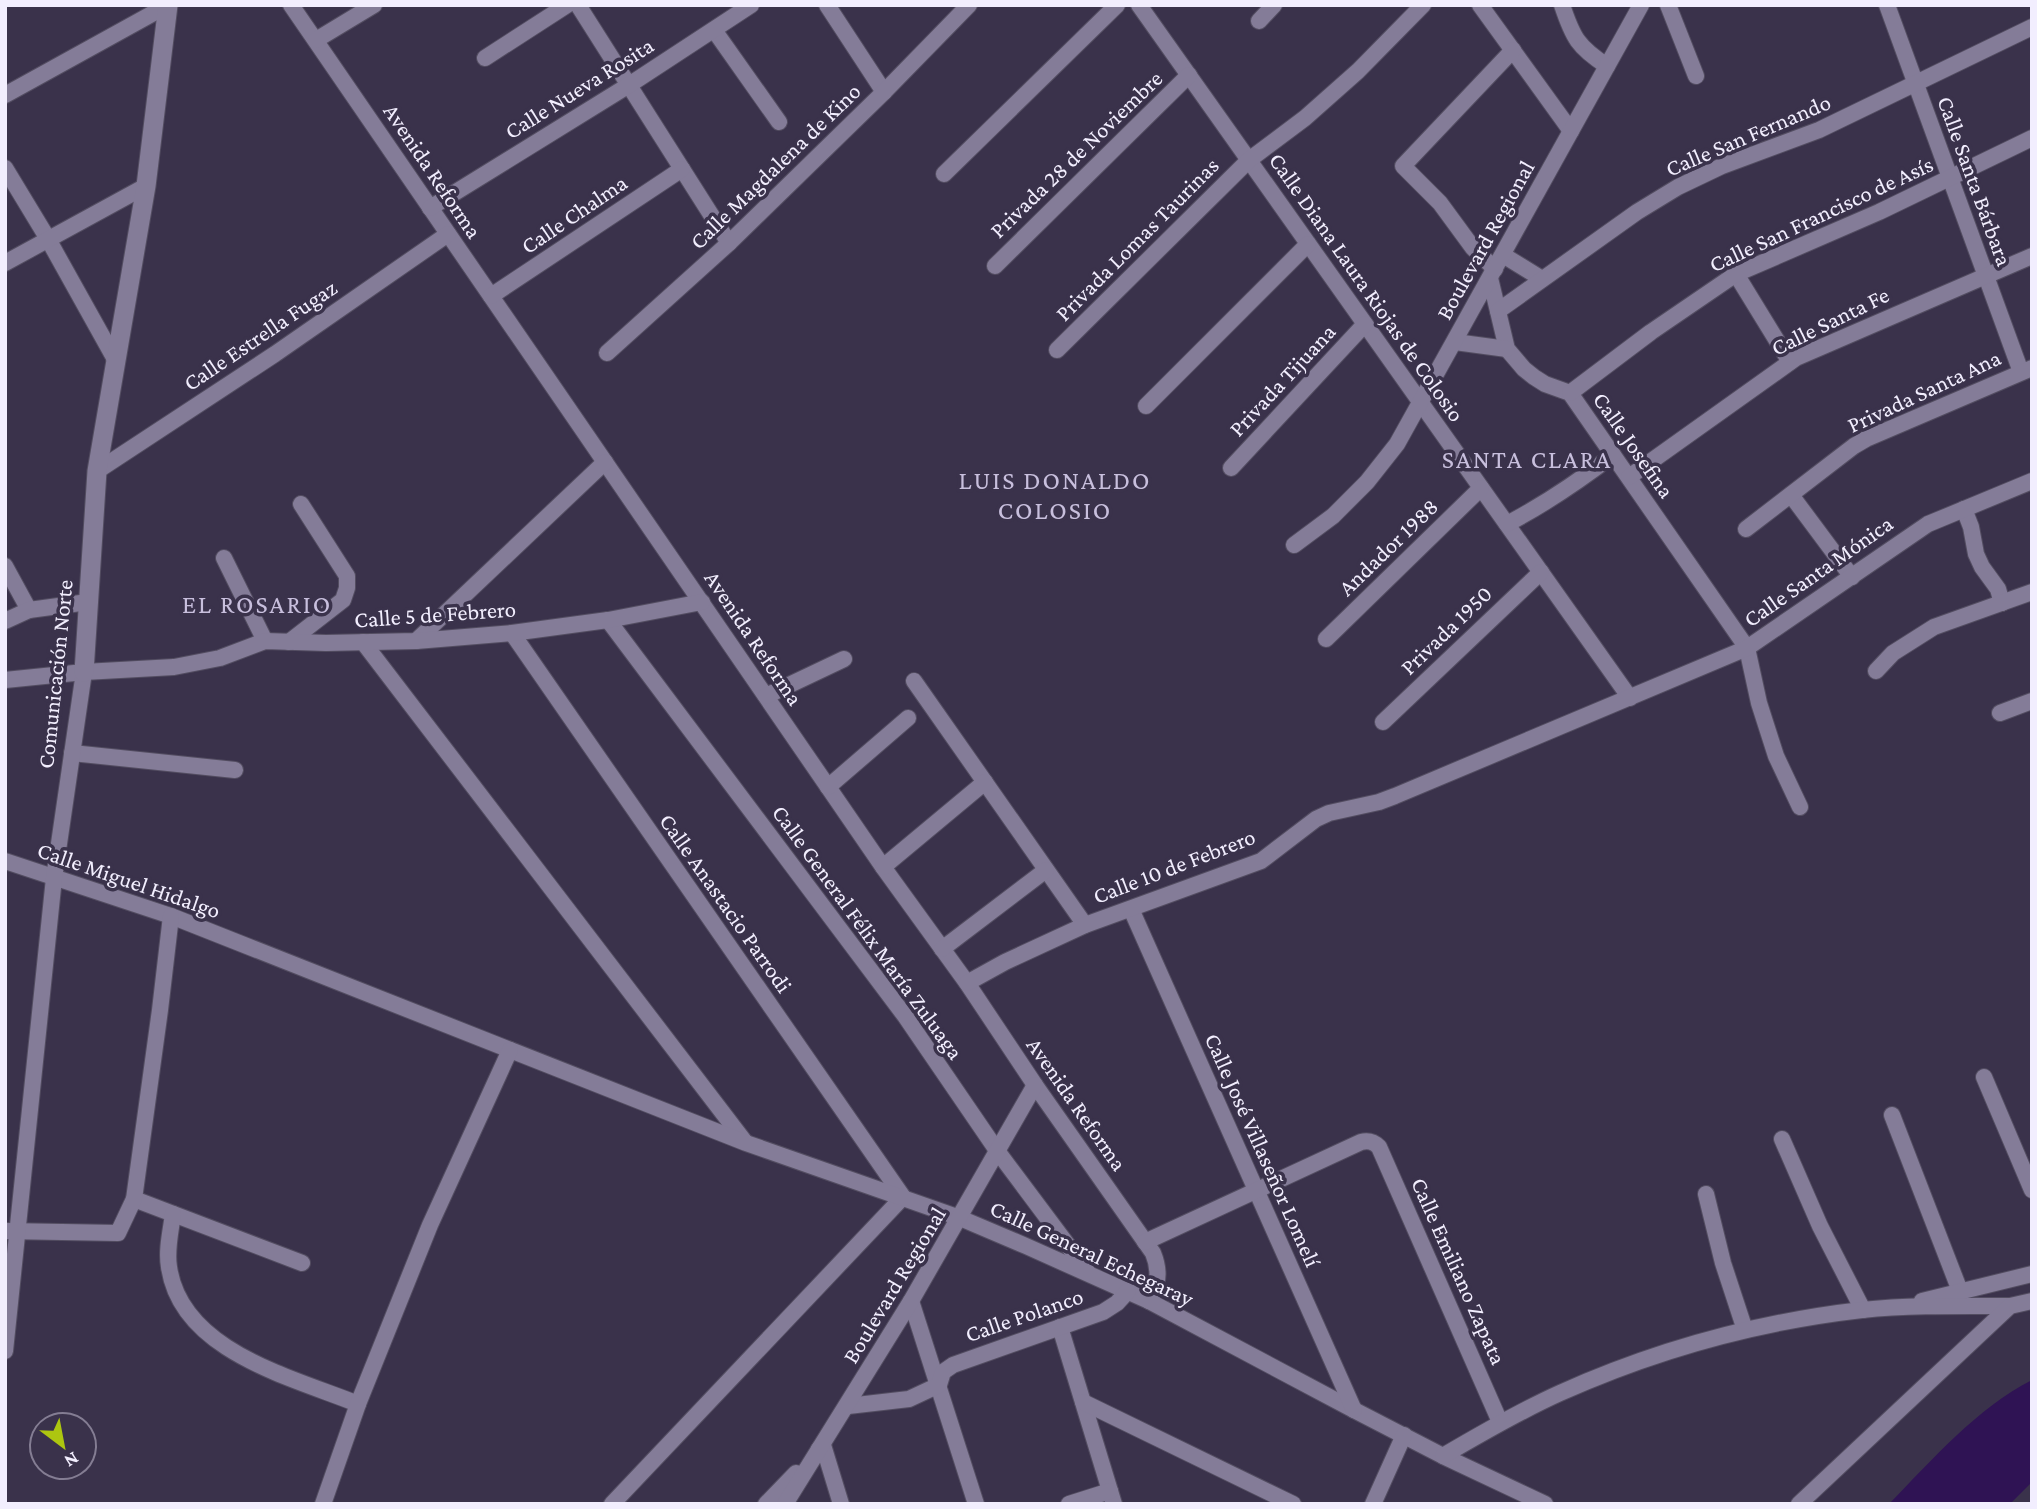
<svg xmlns="http://www.w3.org/2000/svg" width="2037" height="1509" font-family="'Crimson Pro',serif">
	<style>
		.water { fill: #2f1354 }
		.lines { fill: none; stroke-linecap: round; stroke-linejoin: round }
		.minor-casing { stroke: #534d61; stroke-width: 18 }
		.tertiary-casing { stroke: #534d61; stroke-width: 21 }
		.minor { stroke: #847c98; stroke-width: 16 }
		.tertiary { stroke: #847c98; stroke-width: 19 }
		.labels { text-anchor: middle; stroke-width: 7; stroke-linejoin: round; paint-order: stroke }
		.street-label { font-size: 23px; fill: #f2eefe; stroke: #3a324b }
		.quarter-label { font-size: 26px; letter-spacing: 2px; fill: #c8bfdd; stroke: #3a324b }
	</style>
	<rect width="100%" height="100%" fill="#3a324b"/>
	<path class="water" d="M2032,1380V1482L2010,1504H1889C1932,1460 1977,1408 2032,1380Z"/>
	<g class="lines">
		<g class="minor-casing">
			<g id="minor">
				<path d="M291,5L883,867L967,983L1035,1085L1153,1253C1160,1270 1159,1286 1149,1301"/>
				<polyline points="578,5 729,243"/>
				<polyline points="827,5 884,92"/>
				<polyline points="1139,5 1630,698"/>
				<polyline points="1480,5 1571,131"/>
				<path d="M1562,5C1573,38 1578,47 1607,66"/>
				<polyline points="1668,5 1696,76"/>
				<polyline points="1887,5 2021,372"/>
				<polyline points="1259,21 1274,5"/>
				<polyline points="714,30 779,122"/>
				<polyline points="316,40 374,5"/>
				<polyline points="485,58 567,5"/>
				<polyline points="5,95 168,5"/>
				<polyline points="5,168 48,239 116,361"/>
				<polyline points="944,174 1117,5"/>
				<polyline points="430,208 629,85 751,5"/>
				<polyline points="1503,255 1542,279"/>
				<polyline points="5,263 146,186"/>
				<polyline points="995,266 1189,75"/>
				<polyline points="1495,269 1473,248 1440,203 1403,166 1513,50"/>
				<polyline points="1736,274 1790,362"/>
				<polyline points="1490,278 1507,349 1524,369 1534,377 1545,384 1570,393 1747,648 1759,703 1776,756 1800,807"/>
				<polyline points="491,296 682,169"/>
				<polyline points="1498,311 1637,212 1678,187 1722,166 1819,130 2032,27"/>
				<polyline points="1455,342 1507,349"/>
				<polyline points="1057,350 1249,160 1305,118 1358,71 1423,5"/>
				<polyline points="607,353 729,243 884,92 969,5"/>
				<polyline points="1570,393 1651,332 1736,274 1879,212 2032,138"/>
				<polyline points="1146,406 1308,244"/>
				<polyline points="1231,468 1365,324"/>
				<polyline points="97,471 275,354 448,234"/>
				<polyline points="1629,477 1796,358 2032,256"/>
				<polyline points="1791,495 1852,577"/>
				<polyline points="1964,509 1971,527 1976,554 1982,567 1998,589 2002,603"/>
				<path d="M1507,524C1545,504 1579,481 1613,455"/>
				<polyline points="1746,529 1854,446 1866,439 2032,368"/>
				<polyline points="1294,545 1333,516 1367,482 1397,444 1641,5"/>
				<polyline points="224,558 265,641"/>
				<polyline points="5,566 29,610"/>
				<polyline points="608,620 905,1016 998,1152 1087,1271"/>
				<polyline points="5,621 29,610 88,602"/>
				<polyline points="512,633 903,1197 612,1504"/>
				<polyline points="1326,639 1481,488"/>
				<polyline points="416,641 605,462"/>
				<polyline points="289,642 343,600 347,588 347,576 301,504"/>
				<polyline points="363,642 745,1142"/>
				<polyline points="1876,671 1893,653 1934,627 2032,592"/>
				<polyline points="5,680 84,672 174,667 220,658 265,641 326,643 416,641 512,633 608,620 702,602"/>
				<polyline points="914,681 1085,925"/>
				<polyline points="766,696 844,659"/>
				<polyline points="2000,713 2032,701"/>
				<polyline points="1383,722 1541,572"/>
				<polyline points="72,753 235,770"/>
				<polyline points="828,787 908,718"/>
				<polyline points="5,861 171,916 746,1143 960,1218 1026,1246 1149,1301 1354,1410 1443,1456 1545,1504"/>
				<polyline points="883,867 985,782"/>
				<polyline points="1131,909 1354,1410"/>
				<polyline points="942,949 1046,870"/>
				<polyline points="967,983 1005,962 1085,925 1261,861 1316,819 1329,813 1379,802 1395,796 1747,648 1928,524 2032,481"/>
				<polyline points="1984,1077 2032,1190"/>
				<polyline points="1892,1115 1960,1291"/>
				<polyline points="1782,1139 1820,1226 1863,1310"/>
				<polyline points="1706,1194 1723,1263 1745,1330"/>
				<polyline points="134,1199 302,1263"/>
				<path d="M173,1214C171,1230 166,1250 169,1267C181,1351 291,1377 358,1404"/>
				<polyline points="5,1231 118,1233 134,1199 160,1010 171,916"/>
				<path d="M1145,1242L1361,1142C1369,1140 1374,1142 1379,1147L1500,1422"/>
				<polyline points="911,1301 976,1504"/>
				<polyline points="1922,1301 2032,1274"/>
				<polyline points="1060,1327 1114,1504"/>
				<polyline points="5,1351 54,878 84,672"/>
				<polyline points="1083,1402 1293,1504"/>
				<polyline points="848,1406 909,1399 939,1385 943,1372 953,1365 1103,1312 1117,1303 1128,1291"/>
				<polyline points="819,1449 823,1445 841,1504"/>
				<path d="M1443,1456C1482,1433 1520,1411 1560,1393C1656,1350 1757,1322 1862,1310C1911,1305 1961,1306 2010,1306"/>
				<polyline points="323,1504 358,1404 430,1225 510,1050"/>
				<polyline points="766,1504 796,1473"/>
				<polyline points="785,1504 911,1301 1035,1085"/>
				<polyline points="1069,1504 1110,1491"/>
				<polyline points="1373,1504 1404,1435"/>
				<polyline points="1799,1504 2010,1306 2032,1301"/>
			</g>
		</g>
		<g class="tertiary-casing">
			<polyline id="tertiary" points="84,672 97,471 146,186 168,5"/>
		</g>
		<use href="#minor" class="minor"/>
		<use href="#tertiary" class="tertiary"/>
	</g>
	<g class="labels">
		<g class="street-label">
			<text transform="translate(579 88) rotate(-32)" y="8">Calle Nueva Rosita</text>
			<text transform="translate(1748 135) rotate(-23)" y="8">Calle San Fernando</text>
			<text transform="translate(1076 154) rotate(-44)" y="8">Privada 28 de Noviembre</text>
			<text transform="translate(775 166) rotate(-44)" y="8">Calle Magdalena de Kino</text>
			<text transform="translate(433 171) rotate(56)" y="8">Avenida Reforma</text>
			<text transform="translate(1975 181) rotate(70)" y="8">Calle Santa Bárbara</text>
			<text transform="translate(574 214) rotate(-34)" y="8">Calle Chalma</text>
			<text transform="translate(1821 214) rotate(-25)" y="8">Calle San Francisco de Asís</text>
			<text transform="translate(1137 239) rotate(-45)" y="8">Privada Lomas Taurinas</text>
			<text transform="translate(1485 240) rotate(-61)" y="8">Boulevard Regional</text>
			<text transform="translate(1367 287) rotate(55)" y="8">Calle Diana Laura Riojas de Colosio</text>
			<text transform="translate(1830 321) rotate(-26)" y="8">Calle Santa Fe</text>
			<text transform="translate(260 335) rotate(-34)" y="8">Calle Estrella Fugaz</text>
			<text transform="translate(1282 380) rotate(-47)" y="8">Privada Tijuana</text>
			<text transform="translate(1924 391) rotate(-25)" y="8">Privada Santa Ana</text>
			<text transform="translate(1634 445) rotate(55)" y="8">Calle Josefina</text>
			<text transform="translate(1388 547) rotate(-44)" y="8">Andador 1988</text>
			<text transform="translate(1818 571) rotate(-35)" y="8">Calle Santa Mónica</text>
			<text transform="translate(435 614) rotate(-4)" y="8">Calle 5 de Febrero</text>
			<text transform="translate(1446 630) rotate(-44)" y="8">Privada 1950</text>
			<text transform="translate(754 638) rotate(56)" y="8">Avenida Reforma</text>
			<text transform="translate(55 674) rotate(-84)" y="8">Comunicación Norte</text>
			<text transform="translate(1174 866) rotate(-21)" y="8">Calle 10 de Febrero</text>
			<text transform="translate(129 880) rotate(19)" y="8">Calle Miguel Hidalgo</text>
			<text transform="translate(726 903) rotate(55)" y="8">Calle Anastacio Parrodi</text>
			<text transform="translate(868 932) rotate(54)" y="8">Calle General Félix María Zuluaga</text>
			<text transform="translate(1077 1104) rotate(55)" y="8">Avenida Reforma</text>
			<text transform="translate(1263 1150) rotate(66)" y="8">Calle José Villaseñor Lomelí</text>
			<text transform="translate(1092 1253) rotate(25)" y="8">Calle General Echegaray</text>
			<text transform="translate(1459 1271) rotate(66)" y="8">Calle Emiliano Zapata</text>
			<text transform="translate(894 1285) rotate(-59)" y="8">Boulevard Regional</text>
			<text transform="translate(1024 1315) rotate(-19)" y="8">Calle Polanco</text>
		</g>
		<g class="quarter-label">
			<text x="1527" y="468">SANTA CLARA</text>
			<text x="1055" y="489">LUIS DONALDO<tspan x="1055" dy="30">COLOSIO</tspan></text>
			<text x="257" y="613">EL ROSARIO</text>
		</g>
	</g>
	<rect width="2037" height="1509" fill="none" stroke="#f2eefe" stroke-width="14"/>
	<g transform="translate(63 1446) rotate(148)"><circle r="33" fill="#3a324b" stroke="#847d93" stroke-width="2"/>
	<path d="M0-5L12 26L0 18L-12 26Z" fill="#adc610"/>
	<text y="-10" font-size="19" font-weight="bold" text-anchor="middle" fill="#f2eefe">N</text>
	</g>
</svg>
